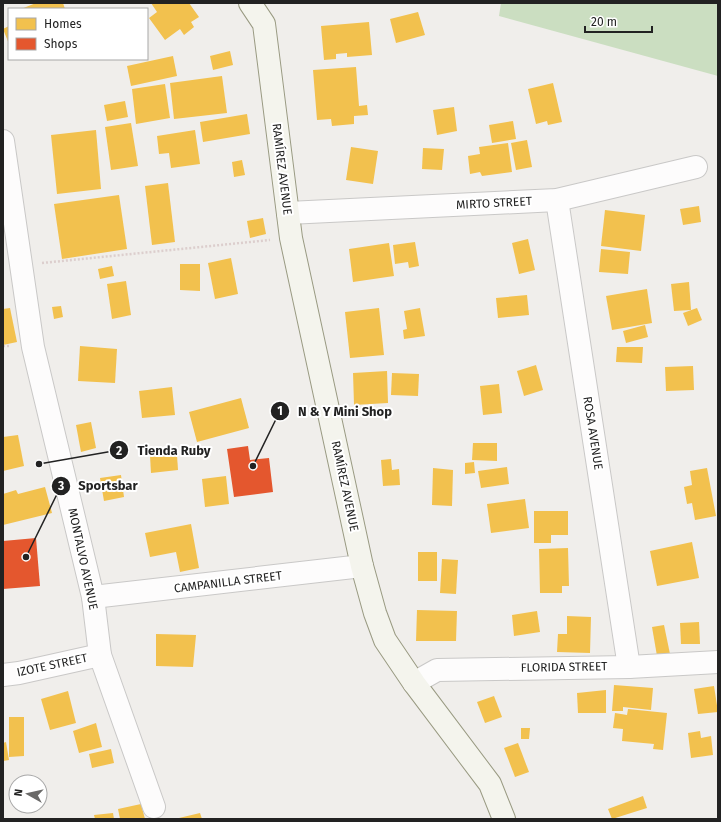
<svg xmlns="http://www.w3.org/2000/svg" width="721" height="822" font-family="'Fira Sans',sans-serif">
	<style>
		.forest { fill: #cbdec1 }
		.homes { fill: #f2c14e }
		.shops { fill: #e4572e }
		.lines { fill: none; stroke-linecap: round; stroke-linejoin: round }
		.street-casing { stroke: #c9c8c7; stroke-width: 24 }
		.secondary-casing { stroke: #999a82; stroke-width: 24 }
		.path { stroke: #dccecd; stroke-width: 2.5; stroke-dasharray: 2 2; stroke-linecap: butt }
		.street { stroke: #fdfcfc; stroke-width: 22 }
		.secondary { stroke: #f4f4ed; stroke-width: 22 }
		.labels { text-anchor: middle; stroke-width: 4; stroke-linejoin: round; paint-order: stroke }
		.street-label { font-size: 12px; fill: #222; stroke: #fff }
		.leader { fill: none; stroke: #222; stroke-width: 1.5 }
		.callout-dot { fill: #222; stroke: #fff; stroke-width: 1.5 }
		.mark-label { font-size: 12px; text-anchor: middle; font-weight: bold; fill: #fff }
		.callout-label { font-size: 13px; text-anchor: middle; font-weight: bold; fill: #222; stroke: #fff; stroke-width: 4; stroke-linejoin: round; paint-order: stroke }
	</style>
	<rect width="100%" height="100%" fill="#f0eeeb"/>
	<polygon class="forest" points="501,3 718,3 718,76 499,16"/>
	<g class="homes">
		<polygon points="36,3 63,3 65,9 21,9"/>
		<polygon points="151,3 189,3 199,17 191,22 194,27 184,35 180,29 165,40 149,18 157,12"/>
		<polygon points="418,12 425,35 396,43 390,19"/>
		<polygon points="369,22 372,55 347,57 347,53 336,54 336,59 324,60 321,26"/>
		<polygon points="9,26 9,44 3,29"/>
		<polygon points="230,51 233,65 213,70 210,56"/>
		<polygon points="173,56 177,76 131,86 127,66"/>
		<polygon points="356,67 359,106 367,105 368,115 354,116 354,124 332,126 331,119 317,120 313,70"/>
		<polygon points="222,76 227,113 174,119 170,83"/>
		<polygon points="553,83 562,122 548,125 547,121 536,124 528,89"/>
		<polygon points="165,84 170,118 136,124 132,89"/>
		<polygon points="125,101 128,117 107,121 104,105"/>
		<polygon points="454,107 457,131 437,135 433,110"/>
		<polygon points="247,114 250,134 203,142 200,122"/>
		<polygon points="513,121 516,139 492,143 489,125"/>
		<polygon points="131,123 138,166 111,170 105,127"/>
		<polygon points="96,130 101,189 57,194 51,135"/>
		<polygon points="195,130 200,164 171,168 169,153 159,154 157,136"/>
		<polygon points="527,140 532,167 516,170 511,143"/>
		<polygon points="508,143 512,172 482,176 480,172 470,174 468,156 480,154 479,147"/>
		<polygon points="351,147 378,151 373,184 346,180"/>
		<polygon points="423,148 444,149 442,170 422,169"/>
		<polygon points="242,160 245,175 234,177 232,162"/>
		<polygon points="168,183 175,242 152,245 145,186"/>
		<polygon points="119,195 127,249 62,259 54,204"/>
		<polygon points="699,206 701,222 683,225 680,209"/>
		<polygon points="605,210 645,215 641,251 601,246"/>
		<polygon points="263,218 266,234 250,238 247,221"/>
		<polygon points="528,239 535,270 519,274 512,243"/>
		<polygon points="415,242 419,266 409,268 408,262 395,264 393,245"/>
		<polygon points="389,243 394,276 353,282 349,249"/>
		<polygon points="601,249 630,252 628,274 599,272"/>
		<polygon points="231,258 238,294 215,299 208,263"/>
		<polygon points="180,264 200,264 200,291 180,290"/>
		<polygon points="112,266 114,276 100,279 98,269"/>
		<polygon points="126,281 131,315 112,319 107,284"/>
		<polygon points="689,282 691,310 674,311 671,284"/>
		<polygon points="647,289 652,323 612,330 606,296"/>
		<polygon points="527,295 529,315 498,318 496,298"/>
		<polygon points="61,306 63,317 54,319 52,307"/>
		<polygon points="10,308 17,342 3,345 3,309"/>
		<polygon points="379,308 384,355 350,358 345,312"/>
		<polygon points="420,308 425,336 404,339 403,330 407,329 404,311"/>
		<polygon points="697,308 702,320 688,326 683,313"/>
		<polygon points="645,325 648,337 626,343 623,331"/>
		<polygon points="80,346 117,349 115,383 78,381"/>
		<polygon points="617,347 643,347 642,363 616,362"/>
		<polygon points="536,365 543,390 524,396 517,371"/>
		<polygon points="693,366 694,390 666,391 665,367"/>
		<polygon points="387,371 388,403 354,405 353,373"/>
		<polygon points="392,373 419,374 418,396 391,395"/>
		<polygon points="499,384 502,413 483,415 480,386"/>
		<polygon points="172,387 175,415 142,418 139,391"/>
		<polygon points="241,398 249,428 197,442 189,412"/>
		<polygon points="91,422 96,448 81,452 76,425"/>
		<polygon points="18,435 24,466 3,471 3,437"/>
		<polygon points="473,443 497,443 497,461 472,460"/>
		<polygon points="177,455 178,470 151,473 150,456"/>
		<polygon points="391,459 392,470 399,469 400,485 383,486 381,460"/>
		<polygon points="474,462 475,473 465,474 465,463"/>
		<polygon points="507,467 509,484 481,488 478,471"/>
		<polygon points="433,468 453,470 452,506 432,505"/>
		<polygon points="707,468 716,516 695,520 692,503 687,504 684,487 692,485 690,471"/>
		<polygon points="121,475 124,497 104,501 100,478"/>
		<polygon points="226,476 229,504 205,507 202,479"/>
		<polygon points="45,487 52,513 3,525 3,494 16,490 18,494"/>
		<polygon points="525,499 529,528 491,533 487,504"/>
		<polygon points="534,511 568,511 568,535 551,535 551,543 534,543"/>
		<polygon points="191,524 199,568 180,572 176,552 150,557 145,533"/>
		<polygon points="692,542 699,578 657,586 650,551"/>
		<polygon points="568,548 569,586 562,586 562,593 540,593 539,549"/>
		<rect x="418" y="552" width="19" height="29"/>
		<polygon points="442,559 458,560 456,594 440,593"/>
		<polygon points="417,610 457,611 456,641 416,641"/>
		<polygon points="537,611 540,632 514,636 512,615"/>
		<polygon points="567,616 591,617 590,653 557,652 558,634 567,634"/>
		<polygon points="699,622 700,644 681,644 680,623"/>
		<polygon points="664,625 670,654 657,656 652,627"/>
		<polygon points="156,634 196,635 193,667 156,666"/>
		<polygon points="614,685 653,688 651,710 623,707 623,711 612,711"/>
		<polygon points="714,686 718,712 698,714 694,689"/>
		<polygon points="606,690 606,713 578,713 577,693"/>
		<polygon points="68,691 76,723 50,730 41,699"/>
		<polygon points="494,696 502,717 485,723 477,702"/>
		<polygon points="628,709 667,713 663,750 653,749 654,744 622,741 623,729 613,728 615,713 627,715"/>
		<polygon points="9,717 24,717 24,756 9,757"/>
		<polygon points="96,723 102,747 79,753 73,731"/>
		<polygon points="521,728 530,728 529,739 521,739"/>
		<polygon points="700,731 701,738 711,736 713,755 691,758 688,733"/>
		<polygon points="6,742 9,760 3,761 3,743"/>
		<polygon points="518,743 529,772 515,777 504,748"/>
		<polygon points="111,749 114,763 92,768 89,754"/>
		<polygon points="643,796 647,808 612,819 608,809"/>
		<polygon points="141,804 145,819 120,819 118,809"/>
		<polygon points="113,813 114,819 95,819 94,815"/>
		<polygon points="200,813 202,819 179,819 179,818"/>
	</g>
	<g class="shops">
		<polygon points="248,446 250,460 269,458 273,492 234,497 227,449"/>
		<polygon points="36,538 40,586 3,589 3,541"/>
	</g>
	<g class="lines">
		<g class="street-casing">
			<g id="street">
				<polyline points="3,141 33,347 93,597 100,655 154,807"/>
				<polyline points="557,200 629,667"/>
				<polyline points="288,213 557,200 696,167"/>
				<polyline points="93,597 362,566"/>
				<polyline points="3,675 19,673 100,655"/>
				<polyline points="414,683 437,670 629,667 718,662"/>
			</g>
		</g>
		<g class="secondary-casing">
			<polyline id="secondary" points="250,3 264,24 291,238 362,566 375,613 385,640 414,683 490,784 504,819"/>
		</g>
		<g class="path">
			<polyline points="42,263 270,240"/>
			<polyline points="3,346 11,346"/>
		</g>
		<use href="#street" class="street"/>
		<use href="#secondary" class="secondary"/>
	</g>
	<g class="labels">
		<g class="street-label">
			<text transform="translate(282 169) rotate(83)" y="4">RAMÍREZ AVENUE</text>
			<text transform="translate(494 203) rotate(-3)" y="4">MIRTO STREET</text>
			<text transform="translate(593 433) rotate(81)" y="4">ROSA AVENUE</text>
			<text transform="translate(345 486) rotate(78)" y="4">RAMÍREZ AVENUE</text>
			<text transform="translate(83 559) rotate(78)" y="4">MONTALVO AVENUE</text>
			<text transform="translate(228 582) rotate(-7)" y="4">CAMPANILLA STREET</text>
			<text transform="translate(52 665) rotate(-12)" y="4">IZOTE STREET</text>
			<text transform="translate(564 667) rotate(-1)" y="4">FLORIDA STREET</text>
		</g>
	</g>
	<path class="leader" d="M253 466L280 411M39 464L119 450M26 557L61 486"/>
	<g class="callout-dot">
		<circle cx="253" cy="466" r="4"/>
		<circle cx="39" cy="464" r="4"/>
		<circle cx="26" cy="557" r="4"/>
		<circle cx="280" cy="411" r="10"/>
		<circle cx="119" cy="450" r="10"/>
		<circle cx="61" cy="486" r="10"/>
	</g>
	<g class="mark-label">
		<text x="280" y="415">1</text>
		<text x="119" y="455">2</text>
		<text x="61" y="490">3</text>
	</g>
	<g class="callout-label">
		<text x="345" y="416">N &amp; Y Mini Shop</text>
		<text x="174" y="455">Tienda Ruby</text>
		<text x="108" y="490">Sportsbar</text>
	</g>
	<rect width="721" height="822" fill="none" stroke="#222222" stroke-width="8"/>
	<rect x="8" y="8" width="140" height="52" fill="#ffffff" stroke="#a7a7a7"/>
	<rect x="16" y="18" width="20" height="12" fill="#f2c14e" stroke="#a7a7a7"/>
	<text x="44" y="28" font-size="12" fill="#222222">Homes</text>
	<rect x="16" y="38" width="20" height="12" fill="#e4572e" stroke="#a7a7a7"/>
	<text x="44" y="48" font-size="12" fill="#222222">Shops</text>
	<g transform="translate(28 794) rotate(278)"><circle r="19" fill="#ffffff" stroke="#a7a7a7"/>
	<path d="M0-3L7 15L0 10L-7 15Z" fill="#6a6968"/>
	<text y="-6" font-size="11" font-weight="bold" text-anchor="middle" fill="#222222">N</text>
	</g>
	<path d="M585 26v6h67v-6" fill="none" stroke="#222222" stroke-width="2"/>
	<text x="591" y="26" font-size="12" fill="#222222" stroke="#ffffff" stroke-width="3" paint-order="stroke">20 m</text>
</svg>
